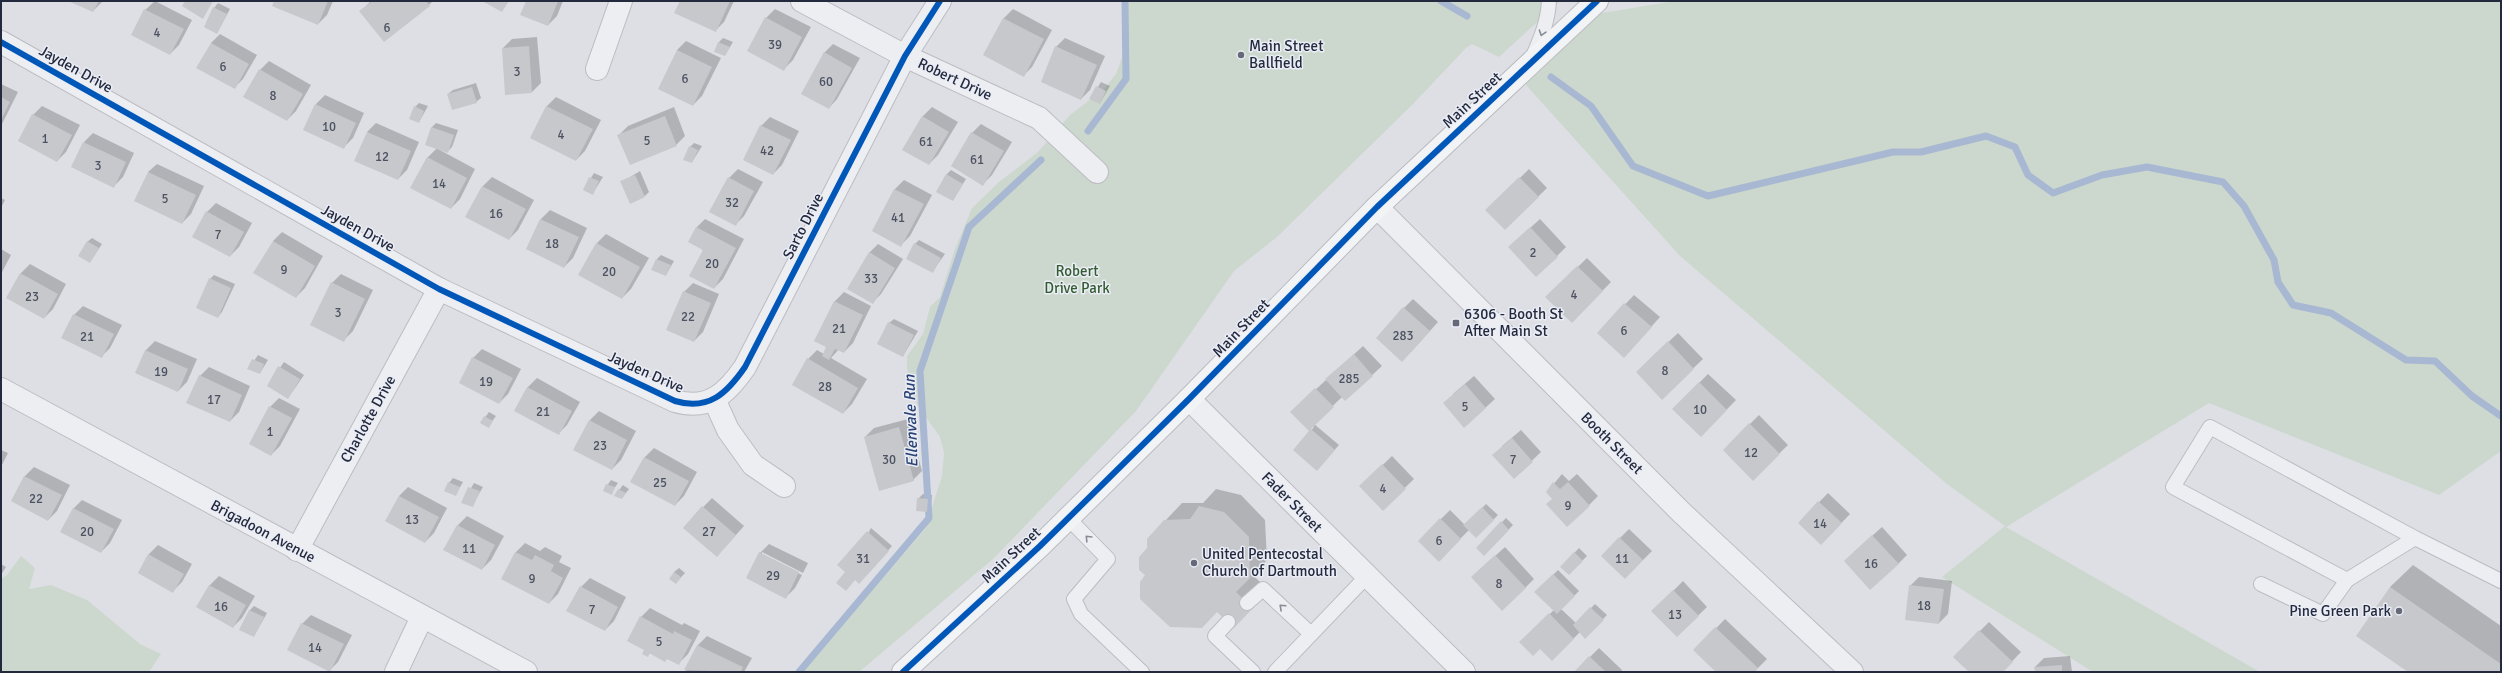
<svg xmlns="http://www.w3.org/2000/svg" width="2502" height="673" font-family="Signika,sans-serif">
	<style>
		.green { fill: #ccd8cd }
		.shadow { fill: #0003 }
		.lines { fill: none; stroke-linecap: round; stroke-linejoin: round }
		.stream { stroke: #a9b8d2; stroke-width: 7 }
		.building { fill: #c6c8cc }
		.lane-casing { stroke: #bcbdc2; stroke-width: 16 }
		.street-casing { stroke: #bcbdc2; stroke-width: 24 }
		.primary-casing { stroke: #babcc2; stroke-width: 24 }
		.lane { stroke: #edeef1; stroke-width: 14 }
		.street { stroke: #edeef1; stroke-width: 22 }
		.primary { stroke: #f2f3f5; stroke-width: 22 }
		.cycleway-casing { stroke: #eaedf5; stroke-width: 8 }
		.cycleway { stroke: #0057b8; stroke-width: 6 }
		.oneway { stroke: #888c98 }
		.poi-dot { fill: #656978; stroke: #eaedf5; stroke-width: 1.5 }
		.labels { text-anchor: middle; stroke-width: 3; stroke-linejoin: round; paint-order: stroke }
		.number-label { font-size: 13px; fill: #4d5262 }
		.poi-label { font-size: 15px; fill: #242a3e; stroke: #eaedf5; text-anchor: start }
		.street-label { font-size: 15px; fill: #242a3e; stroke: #eaedf5 }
		.park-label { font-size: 15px; fill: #335b30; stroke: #eaedf5 }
		.water-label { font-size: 16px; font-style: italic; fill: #2b4475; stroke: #eaedf5 }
	</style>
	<rect width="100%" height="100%" fill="#dedfe4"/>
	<g class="green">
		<polygon points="1124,1 1560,1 1499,57 1472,44 1466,48 1413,104 1277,237 1234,271 1136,411 993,559 859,672 795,672 869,594 925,529 942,476 944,453 940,437 918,406 911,392 907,367 907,356 923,334 930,307 940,297 955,249 972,208 999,182 1038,152 1070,115 1105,88 1116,74 1123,55"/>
		<polygon points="1675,1 2501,1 2501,451 2439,495 2209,403 2006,527 2260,672 2093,672 1942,577 2005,526 1947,484 1680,256 1517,75 1584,16"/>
		<polygon points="21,556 35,568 29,589 51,585 87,600 140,644 161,654 149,672 1,672 1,579 7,575"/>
	</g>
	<g class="shadow">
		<polygon points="71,1 103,1 93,11"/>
		<polygon points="155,1 192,20 179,45 170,54 145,10"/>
		<polygon points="275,1 333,1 327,15 318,24"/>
		<polygon points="371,1 433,1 429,5 361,11"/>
		<polygon points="527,1 563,1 557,16 548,25"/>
		<polygon points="681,1 734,1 724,22 715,31"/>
		<polygon points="218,3 230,9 217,33 214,8"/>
		<polygon points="775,9 811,27 793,60 784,69 766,18"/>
		<polygon points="1013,9 1052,30 1032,67 1023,76 984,55 1004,18"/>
		<polygon points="220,34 257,55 243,79 234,88 211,43"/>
		<polygon points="537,37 541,83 532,92 503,48 512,39"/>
		<polygon points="723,38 733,42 725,55 719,42"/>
		<polygon points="1065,38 1105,56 1090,90 1081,99 1056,47"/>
		<polygon points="686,41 721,58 702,96 693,105 677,50"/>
		<polygon points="833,44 860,58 837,99 829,108 824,53"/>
		<polygon points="269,61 311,85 296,111 287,120 260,70"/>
		<polygon points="1101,82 1110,86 1100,103 1090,99"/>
		<polygon points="476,83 481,98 476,102 448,94 453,90"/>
		<polygon points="1,84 18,92 1,126"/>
		<polygon points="325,95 364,113 353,138 344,147 316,104"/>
		<polygon points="556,97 601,120 585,151 576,160 531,138 547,106"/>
		<polygon points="419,103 428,106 419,122 415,107"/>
		<polygon points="42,106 80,125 66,152 57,161 33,115"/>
		<polygon points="674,107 685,136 676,145 619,135 628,126"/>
		<polygon points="932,107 958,122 938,155 929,164 903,149 923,116"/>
		<polygon points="770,117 799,131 782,165 773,174 761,126"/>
		<polygon points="376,123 419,142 407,170 398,179 367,132"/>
		<polygon points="436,123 458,130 452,147 448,151 438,149 475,169 460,199 451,208 427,158 437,148 432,127"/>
		<polygon points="981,124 1012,142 992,175 983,184 952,166 972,133"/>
		<polygon points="93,133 134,153 123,177 114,186 84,142"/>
		<polygon points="694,143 702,146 692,162 690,147"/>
		<polygon points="157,164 204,186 191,214 182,223 148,172"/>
		<polygon points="738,169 763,182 744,216 735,225 729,178"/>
		<polygon points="1529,169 1547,188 1505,229 1487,210"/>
		<polygon points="951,170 966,179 953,200 946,175"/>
		<polygon points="640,171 649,192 645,196 622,182"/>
		<polygon points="594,173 603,177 593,193 584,189"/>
		<polygon points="492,177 534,200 518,230 509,239 467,216 483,186"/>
		<polygon points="904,180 932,195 910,236 901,245 873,231 895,189"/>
		<polygon points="1,198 5,200 1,208"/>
		<polygon points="216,203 252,223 239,247 230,256 207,212"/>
		<polygon points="550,210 587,228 573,258 564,267 527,249 541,219"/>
		<polygon points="705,219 744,239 723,279 714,288 696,228"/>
		<polygon points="1540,219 1566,247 1557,256 1519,238"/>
		<polygon points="282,232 323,256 305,288 296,297 273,241"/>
		<polygon points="606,234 649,258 631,289 622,298 597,243"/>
		<polygon points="92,238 102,244 90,262 87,242"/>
		<polygon points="919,240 945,254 932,272 915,244"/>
		<polygon points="878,244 903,259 881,294 872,303 869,253"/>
		<polygon points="1,249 11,255 1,274"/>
		<polygon points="661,255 674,261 666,275 657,259"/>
		<polygon points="1587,258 1611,282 1572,322 1547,297"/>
		<polygon points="30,264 66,284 53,309 44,318 8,298 21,273"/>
		<polygon points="341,274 373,290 353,331 344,340 332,283"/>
		<polygon points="214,275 235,284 222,312 218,317 210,279"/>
		<polygon points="693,283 719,294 703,332 694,341 684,292"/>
		<polygon points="844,292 871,306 853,343 844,352 839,349 831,358 867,379 852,404 843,413 793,384 808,359 817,350 824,354 828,347 815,341 835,301"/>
		<polygon points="1634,295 1660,317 1633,347 1598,333"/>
		<polygon points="1413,299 1438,322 1411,352 1404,308"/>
		<polygon points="83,306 122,325 110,348 101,357 74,315"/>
		<polygon points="894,319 918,331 903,356 889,323"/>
		<polygon points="1678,333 1703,359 1662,398 1646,363"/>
		<polygon points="155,341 197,359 187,382 178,391 136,373 146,350"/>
		<polygon points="1363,346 1382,366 1345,400 1342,397 1314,424 1339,445 1321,465 1294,450 1314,427 1301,403"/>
		<polygon points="482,349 521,369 508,394 499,403 460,382 473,358"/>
		<polygon points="258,355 268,360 260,373 249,368"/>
		<polygon points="284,362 304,375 288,398 268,385"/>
		<polygon points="209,367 250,386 239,412 230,421 200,376"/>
		<polygon points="1708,374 1736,400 1701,436 1673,409"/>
		<polygon points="1474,376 1495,399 1464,427 1453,394"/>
		<polygon points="537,378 580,402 567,425 558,434 515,410 528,387"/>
		<polygon points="279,398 300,409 280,446 271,455 270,407"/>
		<polygon points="599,411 636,431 621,460 612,469 590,420"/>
		<polygon points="489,412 496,416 488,427 481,423"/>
		<polygon points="1759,415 1788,445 1753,479 1724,450"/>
		<polygon points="908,419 922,471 913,480 865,437 874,428"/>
		<polygon points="1521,430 1541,452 1514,478 1502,446"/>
		<polygon points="654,448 697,472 684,496 675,505 632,482 645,457"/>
		<polygon points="1,450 8,453 1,467"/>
		<polygon points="1392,456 1414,479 1383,509 1361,486"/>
		<polygon points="34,467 70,485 57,511 48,520 12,501 25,476"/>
		<polygon points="1562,474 1569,481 1577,474 1598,496 1589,505 1553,498 1547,492"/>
		<polygon points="453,478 463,482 456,494 449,483"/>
		<polygon points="611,480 618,483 611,493 604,490"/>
		<polygon points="474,483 483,487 472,506 463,502"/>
		<polygon points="623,485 629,489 622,498 619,490"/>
		<polygon points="408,487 447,508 434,533 425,542 386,521 399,496"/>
		<polygon points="1216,489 1241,495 1265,520 1267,560 1253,575 1269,591 1251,610 1217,611 1147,575 1148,548 1165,521 1182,503 1203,503"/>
		<polygon points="1828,493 1850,514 1830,535 1799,523"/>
		<polygon points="923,494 932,495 931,507 927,511 918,499"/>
		<polygon points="712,498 744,526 726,546 684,527"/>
		<polygon points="82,500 122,520 110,543 101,552 73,509"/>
		<polygon points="1486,504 1498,515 1476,537 1469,530 1439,560 1419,541 1450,510 1465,525"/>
		<polygon points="467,516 504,536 491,560 482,569 458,525"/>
		<polygon points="1506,518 1513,525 1484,555 1477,548"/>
		<polygon points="1882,527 1907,555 1898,564 1854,552"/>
		<polygon points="871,528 892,546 863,578 847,572"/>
		<polygon points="1629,529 1652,551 1625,578 1602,556"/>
		<polygon points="525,543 540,551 545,547 562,556 559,562 571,568 558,594 549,603 502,578 516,552"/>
		<polygon points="769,544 808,563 803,573 762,552 762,555 802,575 795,588 786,597 760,553"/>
		<polygon points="158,545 192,564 182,582 173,591 139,573 149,554"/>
		<polygon points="1505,547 1534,579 1525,588 1482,568"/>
		<polygon points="1579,548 1587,556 1569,574 1561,567"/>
		<polygon points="1,564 6,567 1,575"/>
		<polygon points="2413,565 2501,626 2501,672 2410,672 2390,587"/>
		<polygon points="679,568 685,573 676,583 674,572"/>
		<polygon points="1558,570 1579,591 1561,609 1576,623 1595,604 1607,615 1585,637 1580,632 1552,660 1540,647 1521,642 1554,610 1536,592"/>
		<polygon points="219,576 255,596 242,618 233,627 198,607 210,585"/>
		<polygon points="1919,577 1952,581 1948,614 1939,623 1910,586"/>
		<polygon points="590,578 626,597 614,621 605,630 581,587"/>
		<polygon points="1683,581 1707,607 1677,636 1653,611"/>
		<polygon points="254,606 267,613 254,636 249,611"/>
		<polygon points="650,608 682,625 684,623 700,631 688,654 679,663 650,653 647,656 641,617"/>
		<polygon points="311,615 352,635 338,662 329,671 302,624"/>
		<polygon points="1725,619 1767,659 1754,672 1718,672 1695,650"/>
		<polygon points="1989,622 2021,652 2002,672 1970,672 1954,657"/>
		<polygon points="707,636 752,658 744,672 689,672 685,670 698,645"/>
		<polygon points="1599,648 1622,670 1621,672 1575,672"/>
		<polygon points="2070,656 2072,672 2036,672 2035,667 2044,658"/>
	</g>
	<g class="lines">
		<g class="stream">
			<polyline points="1441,1 1467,16"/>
			<polyline points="1551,77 1591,106 1633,166 1708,196 1893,152 1921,152 1986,136 2015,147 2028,175 2053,193 2102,175 2147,167 2223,182 2244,206 2274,260 2278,282 2293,305 2331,313 2406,360 2435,361 2472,396 2501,416"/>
			<polyline points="1088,131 1126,79 1125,1"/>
			<polyline points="799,672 929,518 920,371 969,227 1041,160"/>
		</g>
	</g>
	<g class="building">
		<polygon points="68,1 99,1 93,12"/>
		<polygon points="185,1 213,1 203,19 182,6"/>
		<polygon points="274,1 328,1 318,25 272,6"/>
		<polygon points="373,1 426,1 430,6 384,42 359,11"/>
		<polygon points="482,1 509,1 502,12"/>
		<polygon points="526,1 558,1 548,26 520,15"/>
		<polygon points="680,1 730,1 716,32 674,13"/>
		<polygon points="213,7 227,14 217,34 204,27"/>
		<polygon points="144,9 184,29 170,55 131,35"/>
		<polygon points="765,17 802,37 784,71 747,51"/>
		<polygon points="1003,18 1044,39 1024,77 983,55"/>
		<polygon points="718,42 730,47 725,56 714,52"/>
		<polygon points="211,43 249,64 235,89 196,68"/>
		<polygon points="529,46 532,93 505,95 502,48"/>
		<polygon points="1055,46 1097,65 1081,100 1041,82"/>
		<polygon points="677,50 712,67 693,106 658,89"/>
		<polygon points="824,52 852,68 829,109 801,94"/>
		<polygon points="259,69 303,94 287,121 243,97"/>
		<polygon points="1096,86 1106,91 1100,104 1089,99"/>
		<polygon points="472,87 477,103 452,110 447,94"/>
		<polygon points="1,97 10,102 1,120"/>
		<polygon points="315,104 356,123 344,149 303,130"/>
		<polygon points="414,106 424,111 419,123 409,119"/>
		<polygon points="546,106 593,129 576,161 530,138"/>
		<polygon points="32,114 72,135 57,162 18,141"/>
		<polygon points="665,116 677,146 630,165 617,135"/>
		<polygon points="922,116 949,132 929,165 902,150"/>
		<polygon points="760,125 791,140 773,175 743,160"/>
		<polygon points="431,127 454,135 448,153 425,145"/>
		<polygon points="367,132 411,151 398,180 354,161"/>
		<polygon points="971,132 1004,151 983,186 951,166"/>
		<polygon points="83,142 126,162 114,188 71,167"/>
		<polygon points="689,146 698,150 692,163 683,160"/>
		<polygon points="427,157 467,178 451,209 410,188"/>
		<polygon points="148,172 196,195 182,224 134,201"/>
		<polygon points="946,174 963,184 953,201 936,192"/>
		<polygon points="635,175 645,197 630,204 620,181"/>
		<polygon points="589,177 599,181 593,195 583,190"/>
		<polygon points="728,177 754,191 736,226 709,212"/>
		<polygon points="1519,177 1539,197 1505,230 1485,210"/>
		<polygon points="482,186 526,209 509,240 465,217"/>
		<polygon points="894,189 924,204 901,247 872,231"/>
		<polygon points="206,211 244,232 230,257 192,237"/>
		<polygon points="540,219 579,237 564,268 526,249"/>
		<polygon points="696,227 736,248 714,289 689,276 703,250 688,242"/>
		<polygon points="1530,227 1558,257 1536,277 1508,247"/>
		<polygon points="87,241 99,248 90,263 78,256"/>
		<polygon points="273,241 315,266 296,298 253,273"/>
		<polygon points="596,243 640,267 622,299 578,275"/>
		<polygon points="914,243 941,258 933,273 906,259"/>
		<polygon points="869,252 895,268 873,304 847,289"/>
		<polygon points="656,259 671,265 666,276 651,270"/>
		<polygon points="1577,266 1603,291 1572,323 1545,297"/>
		<polygon points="20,273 58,294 44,319 6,298"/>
		<polygon points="209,278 231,288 218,318 196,308"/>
		<polygon points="331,282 365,299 344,342 310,325"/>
		<polygon points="683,291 711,303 694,342 666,330"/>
		<polygon points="834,301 863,315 844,353 835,349 829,360 822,356 826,347 814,341"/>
		<polygon points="1624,303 1652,327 1624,358 1597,333"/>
		<polygon points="1403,307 1430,331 1402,362 1376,338"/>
		<polygon points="73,314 114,334 102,358 61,338"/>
		<polygon points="888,322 914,335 903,357 877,344"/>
		<polygon points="1668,341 1694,369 1662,400 1636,372"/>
		<polygon points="145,350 188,369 178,392 135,373"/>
		<polygon points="1354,354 1373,376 1345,401 1325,379"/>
		<polygon points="472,357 513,378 499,404 459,383"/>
		<polygon points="807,358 858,388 843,414 792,385"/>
		<polygon points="252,359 264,364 260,374 247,369"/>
		<polygon points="278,366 300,379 288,399 267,386"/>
		<polygon points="199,375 242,395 230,422 186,403"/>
		<polygon points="1699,382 1727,410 1701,437 1672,409"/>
		<polygon points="1465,384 1486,408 1464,428 1443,403"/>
		<polygon points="527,387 572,411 559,435 514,411"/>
		<polygon points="1315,388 1334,407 1311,429 1335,450 1317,471 1293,450 1309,431 1290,412"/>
		<polygon points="269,406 292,418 271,456 249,444"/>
		<polygon points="484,416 493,421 489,428 480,423"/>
		<polygon points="589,420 627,440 612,470 573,450"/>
		<polygon points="1749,423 1780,454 1753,481 1723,450"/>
		<polygon points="899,427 914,481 879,491 864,437"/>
		<polygon points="1512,438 1533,462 1514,479 1492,455"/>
		<polygon points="644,457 689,481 675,506 630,482"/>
		<polygon points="1382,464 1406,489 1383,511 1359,486"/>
		<polygon points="24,476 62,495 48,521 11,501"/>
		<polygon points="448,482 460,487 456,496 444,491"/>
		<polygon points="1553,482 1560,489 1568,482 1590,506 1567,527 1546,504 1552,499 1546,492"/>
		<polygon points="606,484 615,487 612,495 603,491"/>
		<polygon points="468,487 480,491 473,507 461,503"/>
		<polygon points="618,489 626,493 622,499 614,496"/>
		<polygon points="399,496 439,517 425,543 385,521"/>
		<polygon points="917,498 928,499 927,512 916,511"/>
		<polygon points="1818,501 1842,523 1821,545 1798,523"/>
		<polygon points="702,506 736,535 717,557 683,528"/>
		<polygon points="1199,506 1224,512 1249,537 1250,578 1236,592 1253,608 1234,628 1217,612 1202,628 1170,627 1140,599 1140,582 1145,575 1139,570 1139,557 1147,548 1147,539 1164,520 1190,519"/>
		<polygon points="1482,507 1494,520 1476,538 1463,525"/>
		<polygon points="73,508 114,529 101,553 60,532"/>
		<polygon points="1440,518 1461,539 1439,562 1418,541"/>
		<polygon points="1501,521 1509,530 1484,556 1476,548"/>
		<polygon points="457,525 495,545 482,570 443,550"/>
		<polygon points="867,531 889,551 859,584 855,580 846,591 836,583 845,572 837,565"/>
		<polygon points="1872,535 1899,564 1870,590 1844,561"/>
		<polygon points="1619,537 1643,560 1625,579 1601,556"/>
		<polygon points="515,552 532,560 535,555 554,565 551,571 563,578 549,604 501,579"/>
		<polygon points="759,552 799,572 786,599 746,578"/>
		<polygon points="1574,552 1583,561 1569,575 1560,567"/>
		<polygon points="148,554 184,574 173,593 138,573"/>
		<polygon points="1495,555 1526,588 1502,611 1471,577"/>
		<polygon points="674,572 681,577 676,584 669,579"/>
		<polygon points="1553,574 1575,596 1557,614 1534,592"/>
		<polygon points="209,585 246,605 233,628 196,607"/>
		<polygon points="1909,585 1944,589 1939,624 1905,620"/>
		<polygon points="580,586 618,607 605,631 566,611"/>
		<polygon points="2390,587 2501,664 2501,672 2408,672 2356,636"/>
		<polygon points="1673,590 1699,616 1677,637 1651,611"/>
		<polygon points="1590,607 1604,620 1585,639 1573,625"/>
		<polygon points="249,610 264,617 254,637 239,630"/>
		<polygon points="1549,613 1574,639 1552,661 1540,649 1533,656 1519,642"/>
		<polygon points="640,616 673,634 674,631 692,640 679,665 667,659 665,662 649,653 648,657 642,654 644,650 627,641"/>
		<polygon points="301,623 344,644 330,672 287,650"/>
		<polygon points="1715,627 1758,668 1755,672 1716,672 1693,650"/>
		<polygon points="1979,630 2013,662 2003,672 1969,672 1953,657"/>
		<polygon points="697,645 743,667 741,672 684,670"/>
		<polygon points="1589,656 1606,672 1574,672"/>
		<polygon points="2062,665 2062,672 2035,672 2034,667"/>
	</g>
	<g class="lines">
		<g class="lane-casing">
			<g id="lane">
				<path d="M1533,56C1541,38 1548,21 1549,1"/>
				<polyline points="1068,518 1108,559 1074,599 1081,614 1142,672"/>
				<polyline points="2415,538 2347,580 2173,487 2210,427 2415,538 2501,581"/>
				<polyline points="2261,584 2323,614 2347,580"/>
				<polyline points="1247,603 1263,589 1311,634"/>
				<polyline points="1228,622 1215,636 1253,672"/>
				<polyline points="1275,672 1367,576"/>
			</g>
		</g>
		<g class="street-casing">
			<g id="street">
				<polyline points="802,1 905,56 1039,118 1097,172"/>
				<path d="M1,42L439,289L675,401C709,411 727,393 745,367L905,56L940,1"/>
				<polyline points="597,69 621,1"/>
				<polyline points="1377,207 1682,513 1852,672"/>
				<polyline points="1,389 526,672"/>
				<polyline points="714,399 728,430 753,465 784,486"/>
				<polyline points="1189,399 1464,672"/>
				<polyline points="297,550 439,289"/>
				<polyline points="396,672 422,617"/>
			</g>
		</g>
		<g class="primary-casing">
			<polyline id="primary" points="903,672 1040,546 1189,399 1377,207 1597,1"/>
		</g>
		<use href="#lane" class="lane"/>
		<use href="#street" class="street"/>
		<use href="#primary" class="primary"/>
		<g class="cycleway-casing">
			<g id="cycleway">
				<path d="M1,42L439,289L675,401C709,411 727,393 745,367L905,56L940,1"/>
				<polyline points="903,672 1040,546 1189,399 1377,207 1597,1"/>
			</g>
		</g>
		<use href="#cycleway" class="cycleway"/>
	</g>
	<defs><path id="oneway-chevron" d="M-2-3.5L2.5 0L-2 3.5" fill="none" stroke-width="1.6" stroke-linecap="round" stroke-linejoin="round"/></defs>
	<g class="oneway">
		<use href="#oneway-chevron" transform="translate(1542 33) rotate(108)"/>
		<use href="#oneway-chevron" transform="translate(1088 538) rotate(-134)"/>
		<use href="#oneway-chevron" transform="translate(1282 607) rotate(-137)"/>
	</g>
	<g class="poi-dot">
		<circle cx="1241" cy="55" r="4"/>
		<rect x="1452" y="319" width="8" height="8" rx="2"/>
		<circle cx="1194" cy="563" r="4"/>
		<circle cx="2399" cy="611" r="4"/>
	</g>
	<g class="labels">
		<g class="number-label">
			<text x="387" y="32">6</text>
			<text x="157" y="37">4</text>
			<text x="775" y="49">39</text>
			<text x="223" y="71">6</text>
			<text x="517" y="76">3</text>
			<text x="685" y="83">6</text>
			<text x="826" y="86">60</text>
			<text x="273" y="100">8</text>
			<text x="329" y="131">10</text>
			<text x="561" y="139">4</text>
			<text x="45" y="143">1</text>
			<text x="647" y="145">5</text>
			<text x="926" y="146">61</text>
			<text x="767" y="155">42</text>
			<text x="382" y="161">12</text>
			<text x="977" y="164">61</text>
			<text x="98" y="170">3</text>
			<text x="439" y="188">14</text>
			<text x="165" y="203">5</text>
			<text x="732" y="207">32</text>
			<text x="496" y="218">16</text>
			<text x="898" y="222">41</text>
			<text x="218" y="239">7</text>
			<text x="552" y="248">18</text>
			<text x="1533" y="257">2</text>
			<text x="712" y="268">20</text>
			<text x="284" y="274">9</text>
			<text x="609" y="276">20</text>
			<text x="871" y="283">33</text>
			<text x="1574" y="299">4</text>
			<text x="32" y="301">23</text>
			<text x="338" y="317">3</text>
			<text x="688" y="321">22</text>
			<text x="839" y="333">21</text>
			<text x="1624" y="335">6</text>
			<text x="1403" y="340">283</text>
			<text x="87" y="341">21</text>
			<text x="1665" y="375">8</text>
			<text x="161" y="376">19</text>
			<text x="1349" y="383">285</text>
			<text x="486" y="386">19</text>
			<text x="825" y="391">28</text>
			<text x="214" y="404">17</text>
			<text x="1465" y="411">5</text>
			<text x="1700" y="414">10</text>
			<text x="543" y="416">21</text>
			<text x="270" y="436">1</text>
			<text x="600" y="450">23</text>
			<text x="1751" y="457">12</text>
			<text x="889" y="464">30</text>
			<text x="1513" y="464">7</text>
			<text x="660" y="487">25</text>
			<text x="1383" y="493">4</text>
			<text x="36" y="503">22</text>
			<text x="1568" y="510">9</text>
			<text x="412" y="524">13</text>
			<text x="1820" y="528">14</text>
			<text x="87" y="536">20</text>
			<text x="709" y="536">27</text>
			<text x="1439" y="545">6</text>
			<text x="469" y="553">11</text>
			<text x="863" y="563">31</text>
			<text x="1622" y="563">11</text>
			<text x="1871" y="568">16</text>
			<text x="773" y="580">29</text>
			<text x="532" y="583">9</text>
			<text x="1499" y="588">8</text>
			<text x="1924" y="610">18</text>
			<text x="221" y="611">16</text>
			<text x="592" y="614">7</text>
			<text x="1675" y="619">13</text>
			<text x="659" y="646">5</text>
			<text x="315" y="652">14</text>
		</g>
		<g class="poi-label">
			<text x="1249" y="51">Main Street<tspan x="1249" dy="17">Ballfield</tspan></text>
			<text x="1464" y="319">6306 - Booth St<tspan x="1464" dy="17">After Main St</tspan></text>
			<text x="1202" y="559">United Pentecostal<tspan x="1202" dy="17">Church of Dartmouth</tspan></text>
			<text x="2391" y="616" text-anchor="end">Pine Green Park</text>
		</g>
		<g class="street-label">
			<text transform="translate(76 69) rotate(29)" y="5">Jayden Drive</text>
			<text transform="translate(955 79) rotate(25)" y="5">Robert Drive</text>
			<text transform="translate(1472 100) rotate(-43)" y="5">Main Street</text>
			<text transform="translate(803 226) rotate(-63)" y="5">Sarto Drive</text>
			<text transform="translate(358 228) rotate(29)" y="5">Jayden Drive</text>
			<text transform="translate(1241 328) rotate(-46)" y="5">Main Street</text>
			<text transform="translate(646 372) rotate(24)" y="5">Jayden Drive</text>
			<text transform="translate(368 419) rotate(-61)" y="5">Charlotte Drive</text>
			<text transform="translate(1612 443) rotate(45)" y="5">Booth Street</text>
			<text transform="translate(1292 502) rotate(45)" y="5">Fader Street</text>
			<text transform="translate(263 531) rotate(28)" y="5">Brigadoon Avenue</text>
			<text transform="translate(1011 555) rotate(-43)" y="5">Main Street</text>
		</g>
		<g class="park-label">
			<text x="1077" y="276">Robert<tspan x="1077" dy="17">Drive Park</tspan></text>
		</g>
		<g class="water-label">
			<text transform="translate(910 421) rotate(-92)" y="6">Ellenvale Run</text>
		</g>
	</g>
	<rect width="2502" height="673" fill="none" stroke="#242a3e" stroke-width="4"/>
</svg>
